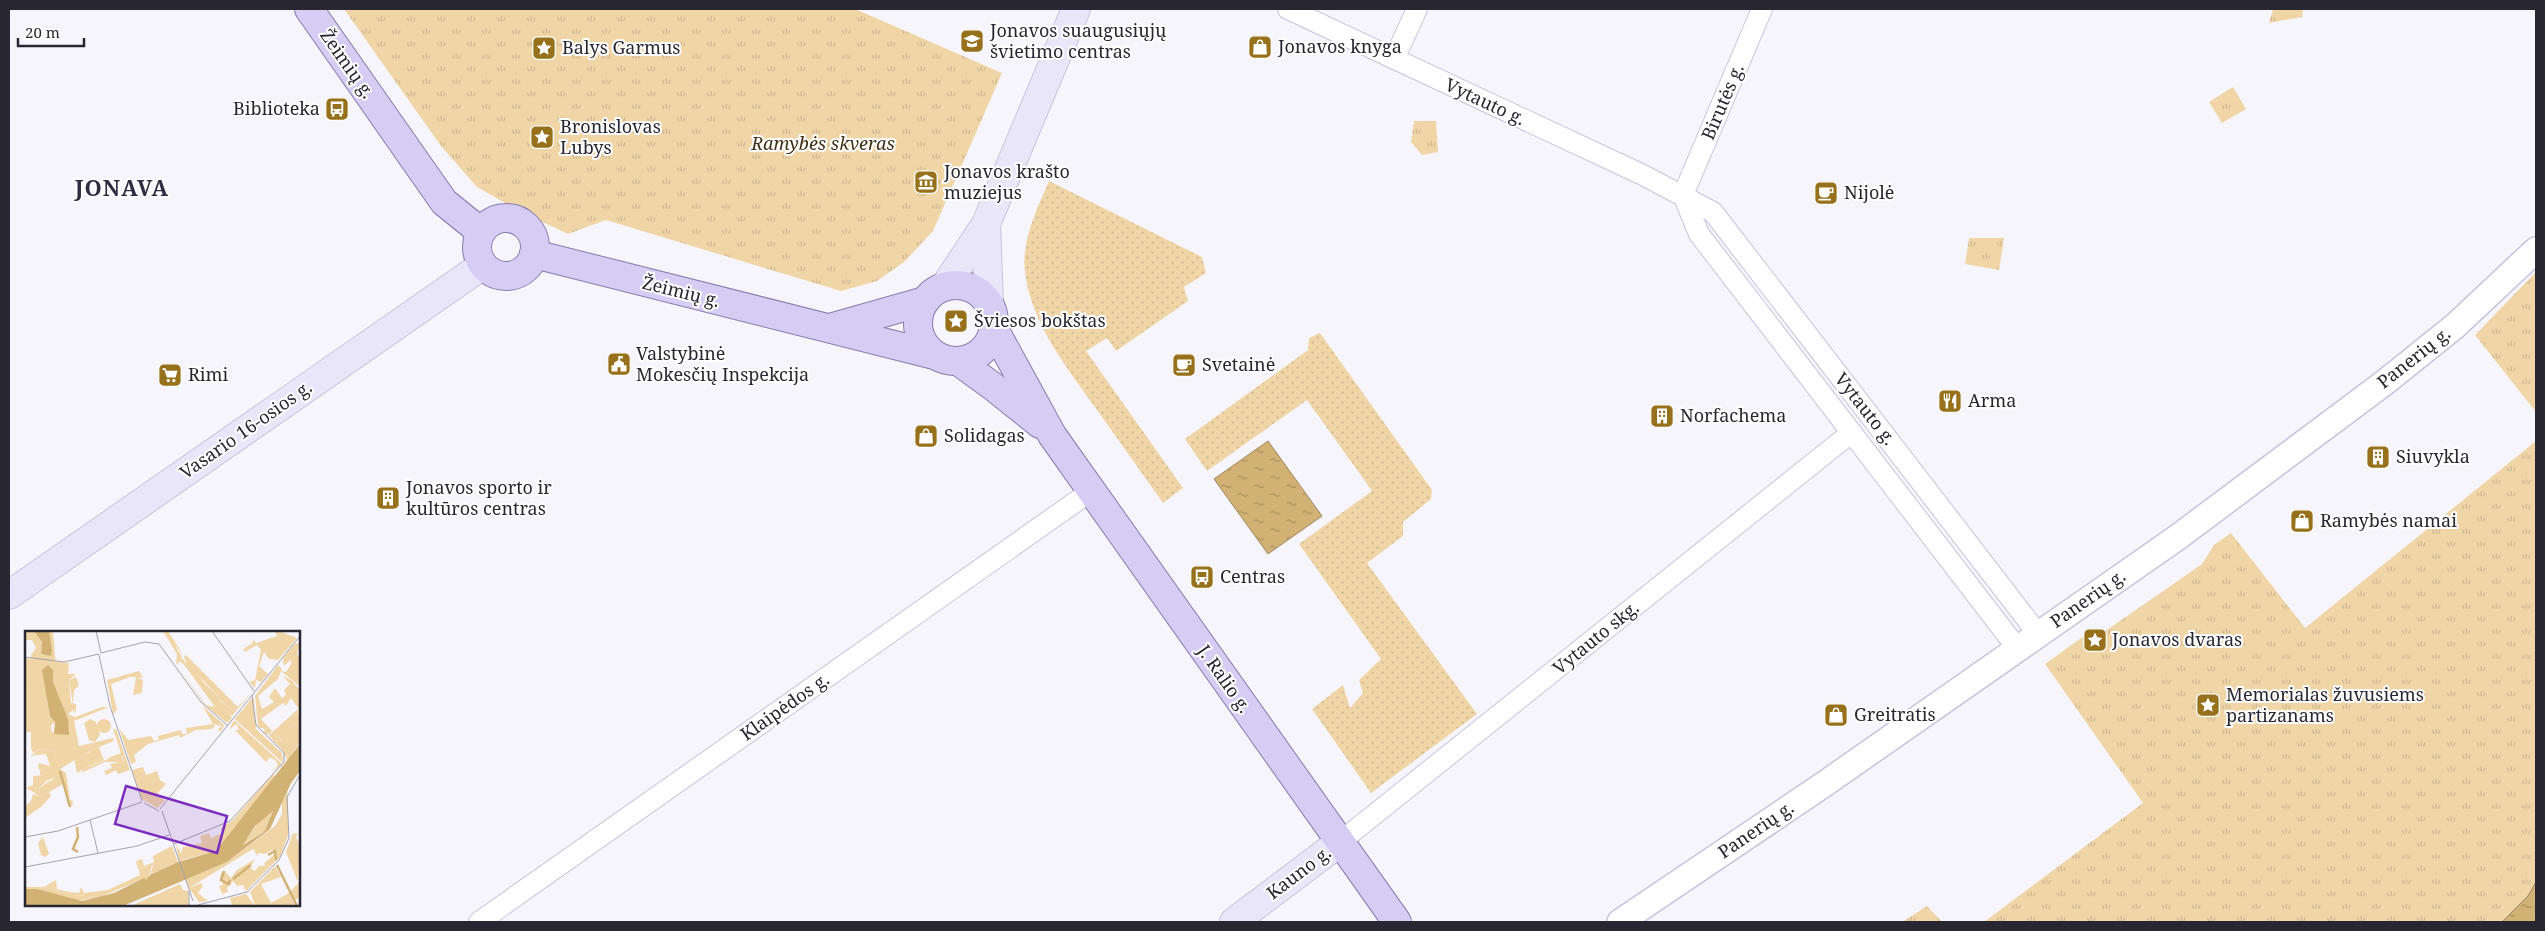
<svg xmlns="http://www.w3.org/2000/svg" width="2545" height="931" font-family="'Noto Serif',serif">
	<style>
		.grass { fill: url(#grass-dots) }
		.park { fill: url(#park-tufts) }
		.water { fill: url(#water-ripples); stroke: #9e8760 }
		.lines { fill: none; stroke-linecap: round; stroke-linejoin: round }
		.minor-casing { stroke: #c8c3de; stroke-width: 22 }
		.tertiary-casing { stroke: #c8c3de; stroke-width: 28 }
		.secondary-casing { stroke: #c8c3de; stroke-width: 30 }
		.primary-casing { stroke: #877cac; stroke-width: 30 }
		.minor { stroke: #fff; stroke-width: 20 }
		.tertiary { stroke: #fff; stroke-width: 25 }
		.secondary { stroke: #eae6fa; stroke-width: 28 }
		.primary { stroke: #d6cdf5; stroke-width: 28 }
		.labels { text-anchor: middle; stroke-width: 4; stroke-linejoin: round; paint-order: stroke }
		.poi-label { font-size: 18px; fill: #282630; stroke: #fff; text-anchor: start }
		.street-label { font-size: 18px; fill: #282630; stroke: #fff }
		.park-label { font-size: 18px; font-style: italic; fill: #3e3014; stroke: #fff }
		.district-label { font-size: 22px; font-weight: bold; letter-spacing: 1px; fill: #302c41; stroke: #fff }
		.inset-river { fill: none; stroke: #d1b174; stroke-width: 2.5 }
		.inset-road { fill: none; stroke: #a4a2aa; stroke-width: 1 }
		.view { fill: #7b2cbf; fill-opacity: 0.15; stroke: #7b2cbf; stroke-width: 2.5 }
		.inset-edge { fill: none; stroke: #282630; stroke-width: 2.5 }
	</style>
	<defs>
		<pattern id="grass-dots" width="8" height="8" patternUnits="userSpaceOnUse" patternTransform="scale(1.25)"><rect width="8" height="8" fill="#f0d6a7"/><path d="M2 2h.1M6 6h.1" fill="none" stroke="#ceb890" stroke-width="1.8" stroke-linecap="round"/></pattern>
		<pattern id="park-tufts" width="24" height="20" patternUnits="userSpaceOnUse" patternTransform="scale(1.25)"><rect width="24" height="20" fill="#f0d6a7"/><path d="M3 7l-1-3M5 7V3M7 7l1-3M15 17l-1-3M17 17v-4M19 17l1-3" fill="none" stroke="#ceb890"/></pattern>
		<pattern id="water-ripples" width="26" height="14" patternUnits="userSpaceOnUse" patternTransform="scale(1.25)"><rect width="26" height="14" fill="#d1b174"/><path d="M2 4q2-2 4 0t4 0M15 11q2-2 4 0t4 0" fill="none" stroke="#aa9060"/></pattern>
	</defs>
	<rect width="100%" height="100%" fill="#f6f5fb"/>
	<g class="grass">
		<path d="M1049,181L1202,257L1206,273L1184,287L1188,301L1116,351L1107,338L1086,351L1183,488L1163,503C1141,472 1119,441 1097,410C1068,369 1031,324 1025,272C1021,241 1037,209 1049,181Z"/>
		<polygon points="1320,333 1432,490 1431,499 1403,522 1403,536 1367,563 1477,714 1371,793 1312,709 1343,685 1350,708 1363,693 1359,680 1381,659 1299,544 1372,491 1307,400 1207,471 1185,439 1308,350 1309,338"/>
	</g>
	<g class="park">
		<polygon points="344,9 855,9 1002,73 933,231 904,262 877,281 841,291 606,220 568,234 519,211 477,187 441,146"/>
		<polygon points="2273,9 2303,9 2302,17 2269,23"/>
		<polygon points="2233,87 2246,109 2222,123 2209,102"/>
		<polygon points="1414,121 1436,121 1438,152 1422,155 1411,142"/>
		<polygon points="1969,238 2004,238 1999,270 1965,264"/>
		<polygon points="2536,272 2536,412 2475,335"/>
		<polygon points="2536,441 2536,882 2528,896 2502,922 1984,922 2143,803 2045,664 2087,634 2107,630 2202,564 2214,545 2231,533 2305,628"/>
		<polygon points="1927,906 1942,922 1902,922"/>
	</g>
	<g class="water">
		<polygon points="1268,441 1322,516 1268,554 1214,479"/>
		<polygon points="2536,882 2536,922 2502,922 2528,896"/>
	</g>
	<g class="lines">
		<g class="minor-casing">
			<g id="minor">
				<polyline points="1288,9 1643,175 1713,212 2038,634"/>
				<polyline points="1394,59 1417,9"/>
				<polyline points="1683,195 1699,234 2017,648"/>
				<polyline points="1683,195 1762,9"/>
				<polyline points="1340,842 1851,433"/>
				<polyline points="479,922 1091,491"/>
			</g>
		</g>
		<g class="tertiary-casing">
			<polyline id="tertiary" points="1620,922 1823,785 2178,537 2384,383 2455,326 2536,250"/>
		</g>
		<g class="secondary-casing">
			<g id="secondary">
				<polyline points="986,224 989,304"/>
				<polyline points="945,286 986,224 1076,9"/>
				<polyline points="9,595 483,265"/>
				<polyline points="1234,922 1340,842"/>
			</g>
		</g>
		<g class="primary-casing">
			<g id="primary">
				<polyline points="309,9 444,202 481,232"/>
				<circle cx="506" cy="247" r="29"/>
				<polyline points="534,254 934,355"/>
				<circle cx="956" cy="323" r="38"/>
				<polyline points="830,328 925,301"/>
				<polyline points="994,329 1052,435 1397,922"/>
				<polyline points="958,361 995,388 1040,424"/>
			</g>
		</g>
		<use href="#minor" class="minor"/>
		<use href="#tertiary" class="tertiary"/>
		<use href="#secondary" class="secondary"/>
		<use href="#primary" class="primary"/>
	</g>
	<defs>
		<g id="school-square" transform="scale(1.25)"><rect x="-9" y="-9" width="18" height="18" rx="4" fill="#96701a" stroke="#fff"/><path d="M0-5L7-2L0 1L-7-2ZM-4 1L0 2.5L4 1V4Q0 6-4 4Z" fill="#fff"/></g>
		<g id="shop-square" transform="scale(1.25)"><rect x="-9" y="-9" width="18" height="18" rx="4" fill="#96701a" stroke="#fff"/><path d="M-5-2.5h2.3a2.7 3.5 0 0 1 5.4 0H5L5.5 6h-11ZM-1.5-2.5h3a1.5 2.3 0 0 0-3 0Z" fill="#fff"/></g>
		<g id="sight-square" transform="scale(1.25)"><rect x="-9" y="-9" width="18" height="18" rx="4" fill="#96701a" stroke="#fff"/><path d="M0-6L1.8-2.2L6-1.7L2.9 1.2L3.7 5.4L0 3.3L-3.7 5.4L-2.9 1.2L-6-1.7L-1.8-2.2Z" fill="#fff"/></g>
		<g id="bus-square" transform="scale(1.25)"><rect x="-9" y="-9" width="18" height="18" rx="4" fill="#96701a" stroke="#fff"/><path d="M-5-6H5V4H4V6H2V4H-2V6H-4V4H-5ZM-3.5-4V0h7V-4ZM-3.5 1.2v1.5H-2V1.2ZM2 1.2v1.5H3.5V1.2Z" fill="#fff"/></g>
		<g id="museum-square" transform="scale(1.25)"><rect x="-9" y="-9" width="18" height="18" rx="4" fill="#96701a" stroke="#fff"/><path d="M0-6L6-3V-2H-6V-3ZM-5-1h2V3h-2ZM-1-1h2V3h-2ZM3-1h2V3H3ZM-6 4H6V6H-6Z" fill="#fff"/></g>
		<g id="cafe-square" transform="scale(1.25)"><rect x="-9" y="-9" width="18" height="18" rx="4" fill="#96701a" stroke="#fff"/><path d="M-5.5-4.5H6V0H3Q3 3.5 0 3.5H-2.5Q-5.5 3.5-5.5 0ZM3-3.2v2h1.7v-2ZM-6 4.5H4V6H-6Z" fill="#fff"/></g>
		<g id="civic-square" transform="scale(1.25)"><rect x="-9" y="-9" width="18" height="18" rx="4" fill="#96701a" stroke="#fff"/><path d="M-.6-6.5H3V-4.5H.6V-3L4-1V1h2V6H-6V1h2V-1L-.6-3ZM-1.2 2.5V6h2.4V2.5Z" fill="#fff"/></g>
		<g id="supermarket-square" transform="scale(1.25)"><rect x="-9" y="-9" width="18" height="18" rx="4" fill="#96701a" stroke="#fff"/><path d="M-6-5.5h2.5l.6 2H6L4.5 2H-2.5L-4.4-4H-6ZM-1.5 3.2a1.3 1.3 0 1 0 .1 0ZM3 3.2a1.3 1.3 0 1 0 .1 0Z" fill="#fff"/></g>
		<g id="restaurant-square" transform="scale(1.25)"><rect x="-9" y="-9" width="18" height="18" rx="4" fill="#96701a" stroke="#fff"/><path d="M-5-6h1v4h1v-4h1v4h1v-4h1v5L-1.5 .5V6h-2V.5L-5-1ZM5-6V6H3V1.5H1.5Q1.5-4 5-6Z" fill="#fff"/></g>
		<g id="building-square" transform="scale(1.25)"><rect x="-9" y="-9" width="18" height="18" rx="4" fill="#96701a" stroke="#fff"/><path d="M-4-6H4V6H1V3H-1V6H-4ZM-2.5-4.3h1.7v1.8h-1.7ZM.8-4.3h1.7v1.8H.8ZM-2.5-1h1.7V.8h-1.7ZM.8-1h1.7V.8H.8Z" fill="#fff"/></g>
	</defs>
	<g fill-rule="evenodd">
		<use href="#school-square" x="972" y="41"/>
		<use href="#shop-square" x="1260" y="47"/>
		<use href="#sight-square" x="544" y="48"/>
		<use href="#bus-square" x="337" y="109"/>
		<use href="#sight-square" x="542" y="137"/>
		<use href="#museum-square" x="926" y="182"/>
		<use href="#cafe-square" x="1826" y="193"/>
		<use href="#sight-square" x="956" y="321"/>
		<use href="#civic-square" x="619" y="364"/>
		<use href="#cafe-square" x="1184" y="365"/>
		<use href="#supermarket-square" x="170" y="375"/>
		<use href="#restaurant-square" x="1950" y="401"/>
		<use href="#building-square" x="1662" y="416"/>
		<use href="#shop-square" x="926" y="436"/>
		<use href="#building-square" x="2378" y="457"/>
		<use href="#building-square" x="388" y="498"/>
		<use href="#shop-square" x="2302" y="521"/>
		<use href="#bus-square" x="1202" y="577"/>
		<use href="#sight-square" x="2095" y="640"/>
		<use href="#sight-square" x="2208" y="705"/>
		<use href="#shop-square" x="1836" y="715"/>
	</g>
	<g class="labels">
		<g class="poi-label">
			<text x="990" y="37">Jonavos suaugusiųjų<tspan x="990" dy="21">švietimo centras</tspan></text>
			<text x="1278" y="53">Jonavos knyga</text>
			<text x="562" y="54">Balys Garmus</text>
			<text x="320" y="115" text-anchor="end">Biblioteka</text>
			<text x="560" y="133">Bronislovas<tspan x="560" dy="21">Lubys</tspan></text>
			<text x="944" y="178">Jonavos krašto<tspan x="944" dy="21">muziejus</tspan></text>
			<text x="1844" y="199">Nijolė</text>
			<text x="974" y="327">Šviesos bokštas</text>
			<text x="636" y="360">Valstybinė<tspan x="636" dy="21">Mokesčių Inspekcija</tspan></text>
			<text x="1202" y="371">Svetainė</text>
			<text x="188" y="381">Rimi</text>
			<text x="1968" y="407">Arma</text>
			<text x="1680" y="422">Norfachema</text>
			<text x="944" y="442">Solidagas</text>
			<text x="2396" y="463">Siuvykla</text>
			<text x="406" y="494">Jonavos sporto ir<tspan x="406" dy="21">kultūros centras</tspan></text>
			<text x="2320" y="527">Ramybės namai</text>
			<text x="1220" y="583">Centras</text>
			<text x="2112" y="646">Jonavos dvaras</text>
			<text x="2226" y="701">Memorialas žuvusiems<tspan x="2226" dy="21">partizanams</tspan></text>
			<text x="1854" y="721">Greitratis</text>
		</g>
		<g class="street-label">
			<text transform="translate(347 64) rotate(55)" y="6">Žeimių g.</text>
			<text transform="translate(1485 102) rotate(25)" y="6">Vytauto g.</text>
			<text transform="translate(1723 102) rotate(-67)" y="6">Birutės g.</text>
			<text transform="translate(681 292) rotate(14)" y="6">Žeimių g.</text>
			<text transform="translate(2414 358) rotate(-38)" y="6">Panerių g.</text>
			<text transform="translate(1865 409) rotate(52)" y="6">Vytauto g.</text>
			<text transform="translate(246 430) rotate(-35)" y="6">Vasario 16-osios g.</text>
			<text transform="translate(2088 599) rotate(-35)" y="6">Panerių g.</text>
			<text transform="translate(1596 638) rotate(-39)" y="6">Vytauto skg.</text>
			<text transform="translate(1224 679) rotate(55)" y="6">J. Ralio g.</text>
			<text transform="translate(785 707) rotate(-35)" y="6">Klaipėdos g.</text>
			<text transform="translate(1756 830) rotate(-34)" y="6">Panerių g.</text>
			<text transform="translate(1299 873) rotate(-37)" y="6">Kauno g.</text>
		</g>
		<g class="park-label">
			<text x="823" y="150">Ramybės skveras</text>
		</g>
		<g class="district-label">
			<text x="122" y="196">JONAVA</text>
		</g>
	</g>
	<g transform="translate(25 631)">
		<rect width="275" height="275" fill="#f6f5fb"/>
		<path d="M138,0H143L159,25L149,13L157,26L155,29L157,27L162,34L159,26L180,53L201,72L191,67L209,80L227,61L207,85L204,83L207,87L202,92L180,74L152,35L181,74L190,76L160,35L155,30L151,34L152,23ZM237,0H254L272,7L253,29L244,28L239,21L234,35L243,43L236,51L231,49L230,57L224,51L230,49L236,19L232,14L220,21L218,18L228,12V8L231,12L252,5L250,1ZM0,27L44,32L43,43H51L44,49L46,72L51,73V79L50,82L48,79L43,83L50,86L77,76H84L49,90L54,115L88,107L89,110L74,116L79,129L58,138L76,127L65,120L35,138L41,142L45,168L34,144L33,152L15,165L1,157L24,147L13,158L27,149L29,146L15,144V140L28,139L31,121L15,118L8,122L6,117V101H0ZM7,43L44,104L27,103L26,94L29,92L19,90ZM114,40L118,47L105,46L86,53L92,79L88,83L82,49ZM267,50L275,59V80L266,67ZM229,67V96L257,122L258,132L210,88ZM177,74L199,94L196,101L193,98L197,95L188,93L190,95L187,98L171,99L155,107L154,104L123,113L109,124L111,131L106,133L94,97L103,109L126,105L129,110L134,109L133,105L156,99L157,103H162L161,97L188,93ZM209,89L257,133L247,142L253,134L250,129L241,125L244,127L241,131L210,99H214L211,93L204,99ZM275,93V111H269L261,127L257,119L258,110L247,101L253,96L256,99ZM88,98H91L105,139L93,143L91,139L81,144L79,140L87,137L85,133L99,130L97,125L80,128L96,122ZM127,234L122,251L118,248L75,266L46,264L19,256L31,249L32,258L44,261L54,262L56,256L59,262L83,259L115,244L114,238ZM250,235L256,246L236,253L246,272L264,262L275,250V267L270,269L265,264L270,275H231L229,272L225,261ZM176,252L178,255L173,262L183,270L174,271L164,257ZM221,263L230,275H207L205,267Z" fill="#f0d6a7" fill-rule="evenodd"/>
		<path d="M270,12L275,13L272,23L275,27L267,34L265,29L259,35L258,27ZM161,24L213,76L209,80L191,67L200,72L170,41L159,26ZM253,34L257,38L253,48L233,65L237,78L249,71L244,66L250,57L257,67L261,64L259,59L265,53L257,44L267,50L270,60L261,75L258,72L236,88L247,100L243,104L238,101L240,98L233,96L230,65ZM33,39H37L40,45L42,74ZM51,46L54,55L49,59L48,74L44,49ZM231,99L238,105L254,122H248L226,100ZM247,101L265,117L269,110L275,111L261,132L264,117L257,119L244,105ZM15,118L31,121L29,146L13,158L25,148L8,155V145L24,144L28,140H15L13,136L14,132L25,135L21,123L5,125ZM96,123L98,131H80L56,142L58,138ZM275,140L263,161V204L255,226L221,260L218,254L212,255L208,250L202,257L203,261L197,263L194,255L198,254L195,244L200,240L206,247L212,239L230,228L225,237L230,240L234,235H240L239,232L252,221L247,219L240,223L233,222V226L228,218L164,257L161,248L202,231L250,195L257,183V171ZM34,144L39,149L44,168L48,170L47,176L38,153L24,161L26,165L16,176L0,187V175L6,170L8,163L15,165L32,152L30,146ZM248,179L239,201L217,214L236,188ZM275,199L271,206L275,214L273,251L261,221L268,202L272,203ZM147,215L153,231L125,244L128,234L113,238L111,230L117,228L119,235L129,231L128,225ZM0,256H19L46,264L75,266L52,270L12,258H0Z" fill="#f0d6a7"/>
		<path d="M73,118L76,127L52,142L49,127Z" fill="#f0d6a7"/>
		<path d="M0,0H10L17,11L16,23L26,25L24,0H28L32,49L49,113L44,128L34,121L32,108L24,101V92L13,90L15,79L0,76L1,51L6,44V24L11,17L7,9H0ZM23,34L43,88L44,104L26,101V94L30,91L25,87L17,40ZM227,67L231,97H220L210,88ZM118,136L121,144L132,140L135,149L141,153L132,163L140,170L132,177L117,168L107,139ZM248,143L250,145L219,188L191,220L154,230L151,213L156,222L158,216L177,212L175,205L184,202L186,207L197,202L196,197L208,189ZM254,193L261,195L256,220L249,217L238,222L232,215Z" fill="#f0d6a7" fill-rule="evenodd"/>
		<path d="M275,27V52L273,54L256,40L261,41L266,33ZM273,78L275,93L262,97L257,104L253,96ZM155,253L158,259L163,260L164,275H106Z" fill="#f0d6a7"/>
		<path d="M111,46L118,49L117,62L108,64ZM65,88L71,91L75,104L70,111L64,109L59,92ZM72 95a7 7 0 1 1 14 0a7 7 0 1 1-14 0ZM18,206L24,223L20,226L16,224L13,212Z" fill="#f0d6a7"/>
		<path d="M24,0L27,19L26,25L16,23L17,11L10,1ZM23,34L28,39V51L43,88L44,104L29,103L30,91L25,86L17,39ZM275,113V140L266,152L245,198L202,231L98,275H0V258H12L57,270L89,262L119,247L121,249L125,244L153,231L191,220ZM248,180L239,201L218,214L230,195Z" fill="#d1b174" fill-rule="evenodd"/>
		<path class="inset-river" d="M35,140L45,176M52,196L53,206L48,218L53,221M243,224L250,220L251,229M252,234L272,275M199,240L196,249L204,253L205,249M208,248L226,234"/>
		<path class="inset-road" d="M71,0L76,22M187,0L229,60M76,22L120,11L134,13L176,71L203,95M74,24L85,75L117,170M0,26L39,31L74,23M119,172L134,180M135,178L275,5M137,180L168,270M65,189L73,222M0,206L33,200L117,171M149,213L205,190L259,131V122L231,94L227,64M0,236L112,215L144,204M164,259V275M173,274L222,261L254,229L264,207L262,166L275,144"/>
		<path class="view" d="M101,155L202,185L192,222L90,193Z"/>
		<rect width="275" height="275" class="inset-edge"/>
	</g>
	<rect width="2545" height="931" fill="none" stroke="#282630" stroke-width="20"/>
	<path d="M18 38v8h66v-8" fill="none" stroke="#282630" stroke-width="2.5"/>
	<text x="25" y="38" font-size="15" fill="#282630" stroke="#ffffff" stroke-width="4" paint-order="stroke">20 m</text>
</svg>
